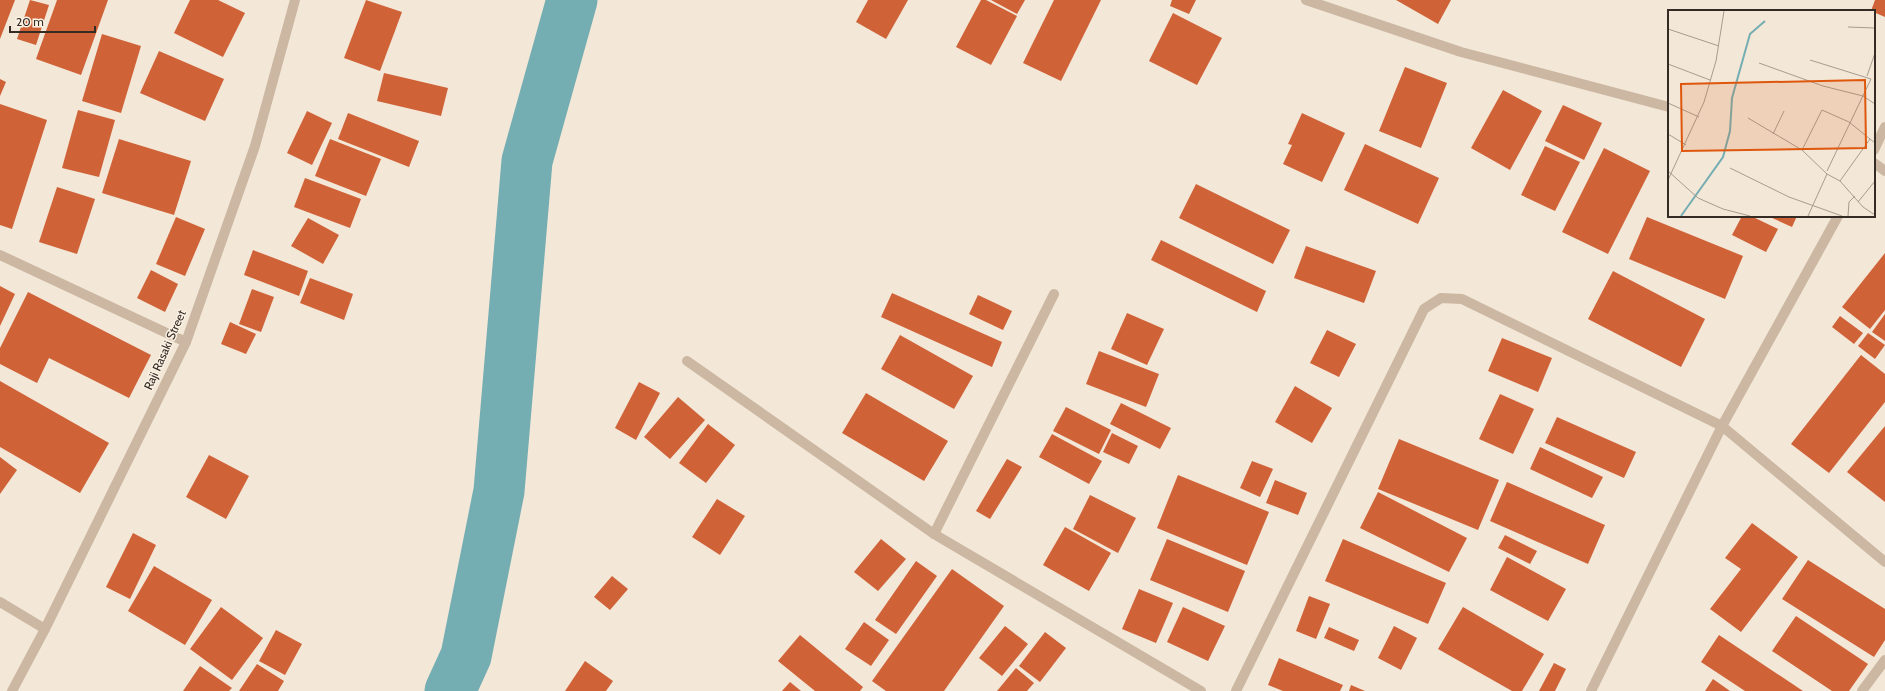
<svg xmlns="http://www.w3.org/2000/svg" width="1885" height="691" font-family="Cabin,sans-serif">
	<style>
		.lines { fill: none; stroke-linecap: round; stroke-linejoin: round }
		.river { stroke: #74adb2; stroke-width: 51 }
		.building { fill: #d06238 }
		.minor { stroke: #cbb7a2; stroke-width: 10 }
		.labels { text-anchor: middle; stroke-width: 3; stroke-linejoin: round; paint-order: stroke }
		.street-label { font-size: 12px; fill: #352b25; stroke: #faf1e3 }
		.inset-river { fill: none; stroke: #74adb2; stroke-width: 2 }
		.inset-road { fill: none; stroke: #a79c90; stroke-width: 1 }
		.view { fill: #df570d; fill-opacity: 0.15; stroke: #df570d; stroke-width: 2 }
		.inset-edge { fill: none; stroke: #352b25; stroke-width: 2 }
	</style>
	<rect width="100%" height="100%" fill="#f3e7d7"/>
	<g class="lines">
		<polyline class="river" points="450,691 466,656 499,491 527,161 572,0"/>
	</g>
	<g class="building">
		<polygon points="0,0 15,0 0,39"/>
		<polygon points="30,0 49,5 36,45 17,39"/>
		<polygon points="57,0 108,0 81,75 36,59"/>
		<polygon points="190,0 218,0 245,13 223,57 174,33"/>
		<polygon points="366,0 402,12 380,71 344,58"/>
		<polygon points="868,0 908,0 886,39 856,22"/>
		<polygon points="981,0 986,0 1017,16 991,65 956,47"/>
		<polygon points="991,0 1025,0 1017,14"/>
		<polygon points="1054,0 1101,0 1061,81 1023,63"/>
		<polygon points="1172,0 1196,0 1189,14 1170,6"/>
		<polygon points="1396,0 1451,0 1438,24"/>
		<polygon points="1875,0 1885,0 1885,17 1871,11"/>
		<polygon points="1173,13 1222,38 1197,85 1149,61"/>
		<polygon points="102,34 141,46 121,113 82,101"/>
		<polygon points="159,51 224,79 205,121 140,93"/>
		<polygon points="1405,67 1447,83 1421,148 1379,131"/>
		<polygon points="384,73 448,88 441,116 377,101"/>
		<polygon points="0,79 6,82 0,96"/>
		<polygon points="1503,90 1542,111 1510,170 1471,148"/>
		<polygon points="0,104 47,120 12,229 0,225"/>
		<polygon points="1563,105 1602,123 1584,160 1545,141"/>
		<polygon points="78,110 115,120 99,177 62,168"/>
		<polygon points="307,111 332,123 312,165 287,153"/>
		<polygon points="348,113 419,141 409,167 338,139"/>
		<polygon points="1302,113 1345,133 1322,182 1283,164 1292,145 1288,144"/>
		<polygon points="119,139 191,161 174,215 102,193"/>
		<polygon points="330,139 381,159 366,196 315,176"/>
		<polygon points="1365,144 1439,178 1418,224 1344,190"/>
		<polygon points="1545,146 1580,162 1555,211 1521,195"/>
		<polygon points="1604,148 1650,171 1608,254 1562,232"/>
		<polygon points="305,178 361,199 350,228 294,207"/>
		<polygon points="1196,184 1290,230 1273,264 1179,218"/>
		<polygon points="57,187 95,199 77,254 39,242"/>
		<polygon points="1742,216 1751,216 1778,229 1766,252 1732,235"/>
		<polygon points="1770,216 1797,216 1792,227 1770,217"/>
		<polygon points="176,217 205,229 185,276 156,264"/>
		<polygon points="1647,217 1743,256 1725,299 1629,259"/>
		<polygon points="308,218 339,235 323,264 291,246"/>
		<polygon points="1161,240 1266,291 1257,312 1151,260"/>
		<polygon points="1306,246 1376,271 1364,303 1294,278"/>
		<polygon points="253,250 308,271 299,296 244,275"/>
		<polygon points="1885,253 1885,310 1870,329 1842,307"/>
		<polygon points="151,270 178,284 165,312 137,298"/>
		<polygon points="1613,271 1705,319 1681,367 1588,319"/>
		<polygon points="310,278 353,294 344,320 300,303"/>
		<polygon points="0,286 15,294 0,326"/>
		<polygon points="252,289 274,297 261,332 239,324"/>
		<polygon points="28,292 151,355 129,398 49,358 37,383 0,364 0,348"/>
		<polygon points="892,293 1002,342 992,367 881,317"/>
		<polygon points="978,295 1012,311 1003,330 969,314"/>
		<polygon points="1127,313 1164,329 1147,365 1111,349"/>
		<polygon points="1885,314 1885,341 1872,332"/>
		<polygon points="1840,316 1863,333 1854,344 1832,327"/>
		<polygon points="230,322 256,334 246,354 221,344"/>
		<polygon points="1327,330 1356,344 1339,377 1310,363"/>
		<polygon points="1868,333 1885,345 1875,359 1858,346"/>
		<polygon points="900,335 973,376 954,409 881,369"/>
		<polygon points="1502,338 1552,358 1538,392 1488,371"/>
		<polygon points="1099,351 1159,374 1146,407 1086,384"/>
		<polygon points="1861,355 1885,374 1885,402 1829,473 1791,444"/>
		<polygon points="0,381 109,443 80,493 0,447"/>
		<polygon points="639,382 660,393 636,440 615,428"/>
		<polygon points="1295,386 1332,408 1312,443 1275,422"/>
		<polygon points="866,393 948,441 924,481 842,433"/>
		<polygon points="1500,394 1534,409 1513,454 1479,439"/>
		<polygon points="678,397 705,420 670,459 644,437"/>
		<polygon points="1121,403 1171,428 1160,449 1110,424"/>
		<polygon points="1066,407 1111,430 1099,454 1053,431"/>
		<polygon points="1557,417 1636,452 1624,478 1545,443"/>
		<polygon points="708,424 735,445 706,483 679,463"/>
		<polygon points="1885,426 1885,502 1847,472"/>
		<polygon points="1112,433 1138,446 1129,464 1103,452"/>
		<polygon points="1052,434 1102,461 1089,484 1039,457"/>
		<polygon points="1399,439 1499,480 1478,530 1378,489"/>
		<polygon points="1540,447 1603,477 1592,498 1530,469"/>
		<polygon points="209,455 249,476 226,519 186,497"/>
		<polygon points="0,457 17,470 0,494"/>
		<polygon points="1007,459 1022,467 990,519 976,511"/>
		<polygon points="1252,461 1273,469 1260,497 1240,488"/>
		<polygon points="1178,475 1269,512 1247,565 1157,528"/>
		<polygon points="1275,480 1307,493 1298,515 1266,503"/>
		<polygon points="1507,482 1605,525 1588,564 1490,521"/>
		<polygon points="1378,492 1467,538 1449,572 1360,528"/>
		<polygon points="1090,495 1136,518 1118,553 1073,529"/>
		<polygon points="717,499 745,516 720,555 692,537"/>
		<polygon points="1752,523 1798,557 1741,632 1710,609 1741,569 1725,558"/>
		<polygon points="1065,527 1111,553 1089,591 1043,565"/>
		<polygon points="133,533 156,545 130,599 106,587"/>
		<polygon points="1505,535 1537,551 1530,564 1498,548"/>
		<polygon points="881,539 906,559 878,591 854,572"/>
		<polygon points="1167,539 1245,571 1228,612 1150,580"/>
		<polygon points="1343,539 1446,583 1428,624 1325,581"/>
		<polygon points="1507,557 1566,589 1548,621 1490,590"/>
		<polygon points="1808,560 1885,609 1885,640 1874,657 1782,599"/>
		<polygon points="916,561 937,576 896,634 875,620"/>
		<polygon points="154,566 212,600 185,645 128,611"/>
		<polygon points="952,569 1004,606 944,691 886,691 872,681"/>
		<polygon points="612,576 628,589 610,610 594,597"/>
		<polygon points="1139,589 1173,603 1156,643 1122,629"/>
		<polygon points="1309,596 1330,604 1316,639 1296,631"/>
		<polygon points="221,607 263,638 232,680 190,649"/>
		<polygon points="1183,607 1225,626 1208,661 1167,642"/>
		<polygon points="1463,607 1544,654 1522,691 1512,691 1438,649"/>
		<polygon points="1796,616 1868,664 1849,691 1832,691 1772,651"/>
		<polygon points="864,622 889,640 871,666 845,649"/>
		<polygon points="1005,626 1028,644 1002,676 979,658"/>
		<polygon points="1394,626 1417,638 1401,670 1378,658"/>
		<polygon points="1329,627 1359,640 1354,651 1324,638"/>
		<polygon points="276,630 302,644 285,675 259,661"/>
		<polygon points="1045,632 1066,648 1040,682 1019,666"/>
		<polygon points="800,635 863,687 860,691 815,691 778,661"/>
		<polygon points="1719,635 1803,691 1745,691 1701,662"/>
		<polygon points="1279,658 1343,685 1340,691 1283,691 1268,685"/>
		<polygon points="585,661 613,681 606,691 565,691"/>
		<polygon points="1554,663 1566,669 1555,691 1539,691"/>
		<polygon points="257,664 284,681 278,691 239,691"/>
		<polygon points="200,666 232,688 229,691 183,691"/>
		<polygon points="1016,668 1034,683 1027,691 997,691"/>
		<polygon points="1713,679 1730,691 1705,691"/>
		<polygon points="790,682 801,691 782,691"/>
		<polygon points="1351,685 1365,691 1349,691"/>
	</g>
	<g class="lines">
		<g class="minor">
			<polyline points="1306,0 1461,52 1669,107"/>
			<polyline points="1874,150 1885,127"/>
			<polyline points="1874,163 1885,171"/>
			<polyline points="0,255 186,342"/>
			<polyline points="687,361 934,534 1201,691"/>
			<polyline points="934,534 1054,294"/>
			<polyline points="0,602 45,629"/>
			<polyline points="12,691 45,629 186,342 255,146 295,0"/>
			<polyline points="1236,691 1424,309 1441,298 1462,299 1722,426 1885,562"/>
			<polyline points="1591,691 1722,426 1838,216"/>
			<polyline points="1862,691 1885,660"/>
		</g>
	</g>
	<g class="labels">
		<g class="street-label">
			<text transform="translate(165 350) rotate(-66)" y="4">Raji Rasaki Street</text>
		</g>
	</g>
	<g transform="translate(1668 10)">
		<rect width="207" height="207" fill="#f3e7d7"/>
		<path class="inset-river" d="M13,206L55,147L62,121L64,88L82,24L97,11"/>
		<path class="inset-road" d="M180,17L207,18M0,19L51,36M142,50L203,69L159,161M91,53L155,76L195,86L207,94M0,54L42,70M199,66L207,43M0,93L31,107M80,108L134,140L159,164L172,171L195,197L207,205M0,124L18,135M105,124L116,101M134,140L154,100L181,112L207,133M62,158L121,187L174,206M0,161L30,188L55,199L82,206M0,170L36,92L48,51L56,1M172,171L202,129M190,192L207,171M140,206L159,164M180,206L181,192L187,186"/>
		<path class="view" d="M197,70L198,138L14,141L13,74Z"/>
		<rect width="207" height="207" class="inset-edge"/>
	</g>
	<path d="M10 26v6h85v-6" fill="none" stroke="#352b25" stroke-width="2"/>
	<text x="16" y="26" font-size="12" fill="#352b25" stroke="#faf1e3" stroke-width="3" paint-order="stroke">20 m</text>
</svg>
